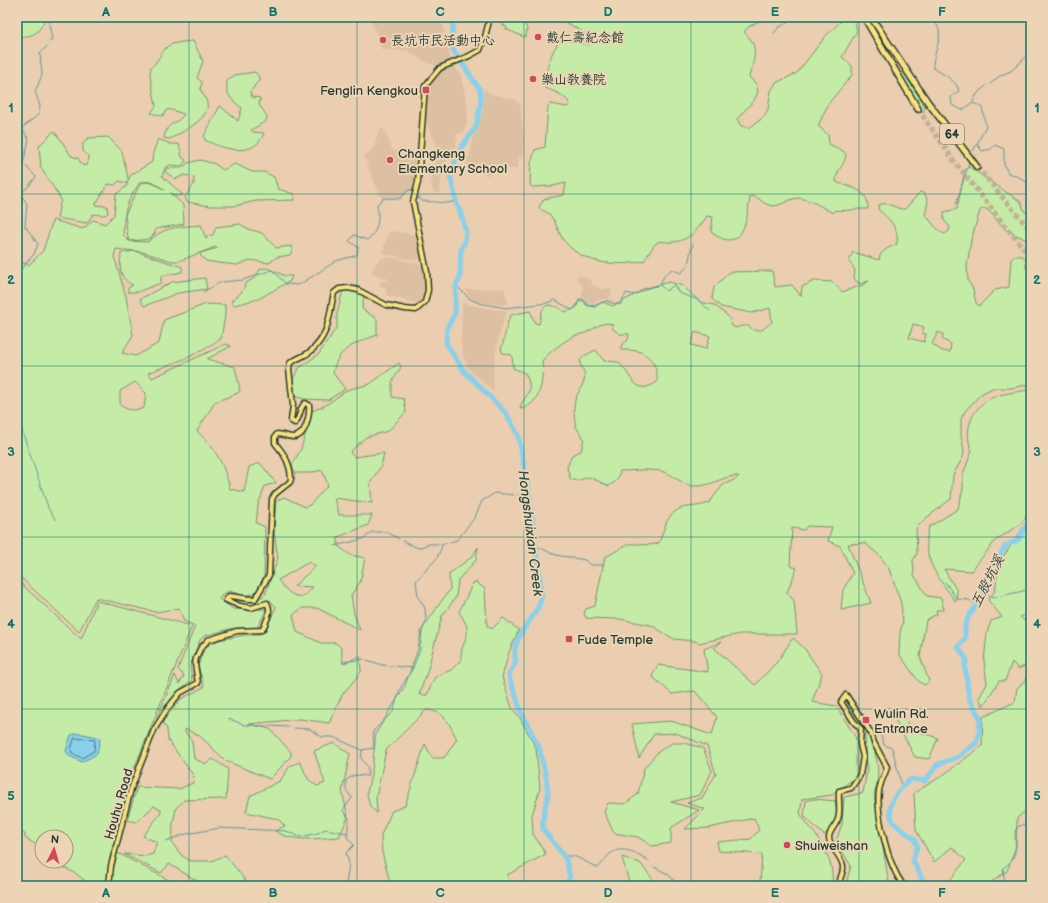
<svg xmlns="http://www.w3.org/2000/svg" width="1048" height="903" font-family="'Balsamiq Sans','LXGW WenKai TC',sans-serif">
	<style>
		.built { fill: #ddbfa1 }
		.green { fill: #c5eca7; stroke: #72946e; fill-rule: evenodd }
		.water { fill: #89d0eb; stroke: #5f95a2 }
		.lines { fill: none; stroke-linecap: round; stroke-linejoin: round }
		.shore { stroke: #49787d; stroke-width: 1 }
		.stream { stroke: #5f95a2; stroke-width: 1 }
		.river { stroke: #89d0eb; stroke-width: 5 }
		.highway-tunnel { stroke: #c2b196; stroke-width: 5; stroke-dasharray: 5 2.5; stroke-linecap: butt }
		.major-casing { stroke: #1f3d34; stroke-width: 7 }
		.highway-casing { stroke: #1f3d34; stroke-width: 8 }
		.major { stroke: #fce080; stroke-width: 4 }
		.highway { stroke: #fce080; stroke-width: 5 }
		.grid { fill: none; stroke: #0f766e; stroke-width: 1; stroke-opacity: 0.55 }
		.poi-dot { fill: #d1495b; stroke: #edd4b5; stroke-width: 1.5 }
		.labels { text-anchor: middle; stroke-width: 4; stroke-linejoin: round; paint-order: stroke }
		.shield { fill: #edd4b5; stroke: #5d6a5b; stroke-width: 1 }
		.shield-label { font-size: 12px; font-weight: bold; fill: #1f3d34 }
		.poi-label { font-size: 13px; fill: #1f3d34; stroke: #edd4b5; text-anchor: start }
		.street-label { font-size: 13px; fill: #1f3d34; stroke: #edd4b5 }
		.water-label { font-size: 14px; font-style: italic; fill: #2a4c46; stroke: #edd4b5 }
		.neatline { fill: none; stroke: #0f766e; stroke-width: 1.5 }
		.grid-label { font-size: 13px; text-anchor: middle; font-weight: bold; fill: #0f766e }
	</style>
	<rect width="100%" height="100%" fill="#ebceaf"/>
	<filter id="ink" filterUnits="userSpaceOnUse"><feTurbulence type="fractalNoise" baseFrequency=".025" numOctaves="2"/><feDisplacementMap in="SourceGraphic" scale="8" xChannelSelector="R" yChannelSelector="G"/><feConvolveMatrix kernelMatrix="1 2 1 2 8 2 1 2 1" color-interpolation-filters="sRGB"/></filter>
	<g filter="url(#ink)">
		<g class="built">
			<polygon points="367,17 441,17 451,62 438,67 424,61 408,51 381,49 376,30"/>
			<polygon points="450,67 454,67 460,73 468,109 467,123 462,133 457,134 456,147 452,150 448,157 441,178 440,193 434,193 431,185 437,145 424,118 428,88 439,72"/>
			<polygon points="484,89 491,94 516,100 520,104 524,141 523,157 519,157 517,169 504,169 500,172 488,175 483,174 482,170 467,168 467,158 470,156 472,142 483,112"/>
			<polygon points="383,128 393,151 398,150 401,156 409,153 417,164 416,180 413,189 399,199 387,197 382,199 364,157 374,147 379,131"/>
			<polygon points="392,231 419,236 424,260 407,259 382,253 389,233"/>
			<polygon points="391,257 423,265 428,288 424,300 421,302 415,303 386,295 386,288 379,284 381,281 387,281 387,278 377,276 371,272 378,261 383,258"/>
			<polygon points="580,275 589,279 593,285 600,289 606,290 607,287 612,290 609,298 613,300 611,302 603,299 591,303 587,302 582,296 583,286 576,278"/>
			<polygon points="465,289 504,289 508,303 502,305 477,302 470,298"/>
			<polygon points="465,302 468,305 507,311 499,335 495,357 493,377 494,392 470,370 463,357 461,344 462,305"/>
		</g>
		<g class="green">
			<path d="M17,17H46C37,35 37,35 17,37Z"/>
			<polygon points="506,17 522,17 527,29 526,36 524,37 506,29 507,27 503,25"/>
			<path d="M564,17H588L599,24L611,17H767L748,27L744,32C760,46 754,59 749,77L756,84L758,92L754,100L737,119L741,126L749,128L764,117L768,109L771,91L776,83L797,73L825,37L842,20H851L855,22L857,31L842,57L852,66V75L828,104L818,126L828,135L829,144L843,151L846,155C844,167 836,169 836,182C851,188 869,189 868,209C856,208 847,212 835,210L833,213C823,208 805,195 793,199C785,201 778,208 769,205C761,203 761,197 750,196C747,220 743,256 711,232L713,217L707,216C698,230 687,243 668,242C664,242 660,240 656,243C653,246 647,256 644,261C615,267 580,264 562,238C558,231 556,222 551,216C548,211 542,212 539,207L544,199L564,195L566,183L552,186L532,187L530,185L531,163L535,150L545,147L548,106L550,104L567,107L570,105C567,96 554,91 545,88C546,71 549,52 562,39L588,45L594,42L591,37L564,21Z"/>
			<path d="M193,41L203,61L197,78L202,82L200,89C202,93 206,98 207,103C211,119 181,132 170,139L164,138C167,120 177,126 184,114L168,109L162,116L151,113L156,106L150,75L151,67C158,62 159,56 165,49C170,42 185,42 193,41Z"/>
			<path d="M255,72L260,79L250,92L252,97L260,98L259,105L267,116L266,121L251,130L253,132L264,133C255,159 223,149 205,140L204,136L220,106L238,121L242,108C232,100 225,95 227,81L235,75Z"/>
			<polygon points="903,72 925,107 923,113 900,73"/>
			<path d="M54,131L63,143L71,156L78,158L82,165L87,166L89,157L83,151V144L88,138L108,137L122,151C123,162 128,171 128,181L131,175L152,162L153,153L158,139L170,144H179L182,157L186,160L182,166L170,165L165,168L162,176L183,195L175,196L170,193L183,205L184,224L155,229V233L149,239L131,241L128,238L125,215L140,184C149,179 157,186 165,190C156,184 151,180 140,182C126,203 124,209 123,235L129,241L148,242C164,226 180,227 201,225L206,239L207,237L213,235L216,227L240,224L248,229L262,233L276,248L291,246L292,252L290,255L277,257L269,263L250,260L237,265L219,263L206,261L201,256L200,253L218,248L215,247L179,261H172L143,252L116,249L114,256L126,297L133,335L122,353L136,356L159,343L164,320L206,304L225,305V315L221,339L189,357L148,373L152,378L226,344L231,346L207,359L235,367L240,390L238,393L215,402L197,431C217,451 223,462 230,489L244,492L249,467L260,463L276,483L265,486L258,505L256,523L265,527L264,576L255,594L243,595L229,591L222,595L219,599L233,609H267L257,628H233L204,636L200,640L190,666L192,680L178,691L157,718L175,675L179,684L184,676L178,669L195,626L184,621L179,608L156,612L96,598L79,632L17,574V261L29,265L43,251L53,220L83,229L93,220L105,224L114,215L116,194L126,187L128,182L126,183L119,181L115,185L108,184L95,205L107,206L108,213L105,215L93,214L87,223L57,218L61,199L41,168L39,146ZM135,382L146,393L144,408C135,411 128,411 120,405V391Z"/>
			<polygon points="200,160 215,164 223,170 235,164 252,172 264,172 274,177 278,189 294,194 294,200 256,201 234,206 210,206 187,202 185,197 194,184 194,177 184,175 176,179 165,172 167,168 182,168 188,163"/>
			<path d="M969,167L1021,202L1024,210L1031,219V253L1027,254L1026,250L1029,241L1006,230L988,210L984,208L980,210L971,240L967,266L968,281L973,289L976,303L979,306L995,290L1009,287L1011,260L1013,256H1022L1026,259V268L1031,271V384L1011,388H992L981,394L965,411L961,419V436L964,451L963,457L953,475L951,499L925,519L916,528L917,554L913,560L914,575L927,596L941,598L944,610H936L937,614L926,620L920,657L929,681L925,685L919,682L899,654L900,632L903,622L901,603L889,569L881,557L865,543L848,544L871,603L841,610L843,590L853,573L840,546L828,541L832,527L807,526L804,530L792,528L790,566L797,568L787,592L794,601L797,634H740L699,643L695,641L674,639L651,625L619,619L586,618L584,613L586,609L595,606L596,601L605,557C613,554 622,546 630,544C641,543 646,547 659,543C665,527 667,510 687,507C695,506 702,506 709,503L723,485L736,479L739,476C723,475 713,486 697,486C684,487 676,476 664,472C651,468 634,471 620,471L617,480L609,486L589,477L580,480H571L567,468L572,455L581,451L584,439C582,435 578,430 576,426C574,419 573,404 576,398C578,392 582,387 584,381C589,365 566,363 596,350L604,361L618,362C630,371 634,399 657,382C659,369 651,355 638,351C633,350 626,350 621,350V346L628,340L629,334H620L613,329L612,324C603,321 597,327 589,331C585,334 579,334 574,336C563,342 550,351 542,361C544,379 541,405 520,409C524,393 536,394 525,373L513,368L512,355L503,353L501,349C506,338 505,325 511,315L530,311L535,323L539,324C541,317 540,309 548,305L557,307L565,312L574,309L579,301H584L586,305L595,307L602,302L613,306L650,287L669,282L683,286L700,302L714,305L729,317L732,326L736,328C743,326 747,323 753,330H762L772,322L770,308L752,313L721,307L712,299L714,287L730,272L772,271L775,287L792,285L801,296L802,287L814,281L833,282L842,292L863,285L869,281L859,284L854,278L855,270L849,261L853,252L879,260C880,250 889,248 897,244C899,227 890,220 878,209L879,205C889,200 895,210 905,209L920,192L925,194L928,202L925,215C932,221 937,232 945,234L949,231L950,227L944,220V212L957,209L965,170ZM913,324L924,327L922,333L926,334L924,342L909,338ZM695,332L710,336L706,349L691,345ZM938,332L943,334L942,339L951,344L950,352L942,351L932,344Z"/>
			<path d="M135,251L182,267V272L161,276V283L137,292H128V288L133,285C118,278 120,268 121,253Z"/>
			<path d="M267,268L285,276H292L290,281L258,299L234,305L231,301C237,297 244,292 245,284L256,277L260,269Z"/>
			<polygon points="205,278 207,289 178,293 144,306 140,299 172,282"/>
			<path d="M343,290L356,291L364,295L362,309L377,319V335C356,343 337,348 333,373L345,389L328,400L305,399L293,396V379L298,369L319,354L337,327V314Z"/>
			<path d="M399,363L401,367L392,382V397L404,399L406,412L388,431L366,437L350,452L354,457L384,453L381,466L370,483L372,503L334,498L339,515H372L368,525L338,537V546L350,555L365,558L360,582L351,595L354,614L360,630L317,608H302L293,615L297,632L321,643H336L341,648L343,664L360,656L361,672L342,695L329,723L300,719L248,724L270,729L291,752V756L270,779L226,761L200,736L185,729V732L192,741L194,759L206,764L213,759L228,769L226,799L184,800L176,808L173,823L172,843L181,855L190,861H212L225,855L250,886H206L169,864L161,873L124,854L146,856L153,854L157,842L143,836L161,813V810L154,806L136,822L127,820L137,787L179,789L193,783L194,776L168,740L167,729L162,722L181,699L204,687L198,665L205,647L219,640L245,635H258L266,630L276,607L270,600L251,606L231,602L233,600L253,602L265,595L278,558L274,532L276,501L284,497L305,507L310,505L328,485L322,470L309,473H295L292,465L301,449L312,411L326,405L347,390L370,384ZM309,562L316,566L294,586L313,587C301,605 288,594 278,580Z"/>
			<path d="M1031,390V507L1022,523L996,540L971,571L944,569L957,591L956,602C939,578 920,558 929,527L958,509L963,489V474L972,451C964,434 969,413 986,401C998,393 1017,392 1031,390Z"/>
			<polygon points="1031,516 1031,612 1020,617 1031,626 1031,663 1018,669 1012,662 1005,681 999,681 983,706 979,698 987,684 984,661 987,633 991,621 1002,617 988,600 995,591 999,563"/>
			<path d="M478,547L476,560L458,580L456,597L442,616L427,672L419,695H427L435,677L451,670L461,660C460,637 477,637 459,612L473,583L476,582L485,589L487,626L492,629L503,618L519,630L509,652L502,677L512,708L520,718L536,748L540,789L532,815L533,834L546,854L507,875L510,886H391L382,852L381,835L392,811L405,806L425,744L432,758H444L457,739C448,723 446,711 426,710L386,750L376,797L377,813L370,807L367,793L372,770L376,733L405,686L418,649L421,631L450,589L449,574L473,556Z"/>
			<polygon points="17,580 81,639 97,601 192,626 133,771 112,850 180,886 92,886 75,873 59,865 58,861 66,861 66,837 42,837 42,848 25,838 25,834 17,831"/>
			<path d="M793,638L804,648L822,674L812,702L836,706L856,738V777L832,795L802,799L800,814C817,837 835,856 832,886H755L760,883L762,854L719,851L717,842L751,839L759,830L754,818L709,828L685,829L705,809L687,803L702,798L716,774L707,746L676,733L654,734L639,758L632,724L671,721L712,735L717,717L695,691L672,694L652,676L658,665L708,672L704,649L721,642L714,648L755,685L777,662Z"/>
			<polygon points="1031,675 1031,806 1017,818 1016,846 1007,871 991,882 991,886 956,886 950,880 966,860 952,847 934,862 916,830 914,793 942,776 982,746 983,717 1015,702 1017,688"/>
			<polygon points="893,710 916,731 938,738 929,759 915,757 891,712"/>
			<path d="M869,732C876,755 882,772 874,795L889,884L891,886H847L846,883L851,866L836,841L842,824L844,797L863,793L867,771L865,733Z"/>
			<path d="M334,743L350,754L342,791L348,817L339,837C318,838 293,843 275,831L285,826L278,819L246,812L250,796L280,781L290,766L300,762L308,779L317,786L325,783L314,751Z"/>
			<polygon points="672,743 684,743 703,748 712,771 700,795 671,802 699,810 671,828 671,843 652,846 638,837 614,833 604,812 608,803 625,804 638,794 644,768 658,752"/>
			<path d="M814,799L835,801C838,816 837,825 824,835L804,816L806,801Z"/>
			<polygon points="622,857 640,863 658,886 630,886"/>
		</g>
		<polygon class="water" points="78,733 98,737 100,740 97,754 82,762 69,756 66,751 71,735"/>
		<g class="lines">
			<polygon class="shore" points="75,738 95,740 94,751 82,758 72,753 71,750"/>
			<g class="stream">
				<path d="M930,17C950,33 932,49 933,68C941,73 957,80 959,91L951,97L952,105L962,110L973,103L982,107L986,126L977,144L982,151L991,149L995,145L1004,149V164L1008,173L1019,177L1031,185"/>
				<polyline points="774,33 779,27 800,17"/>
				<polyline points="49,42 52,39 49,24 51,17"/>
				<polyline points="990,84 1001,75 1011,71 1026,57"/>
				<polyline points="973,102 977,94 986,86"/>
				<polyline points="17,127 22,128"/>
				<polyline points="973,151 977,144"/>
				<polyline points="417,195 422,201 448,203 456,201"/>
				<polyline points="956,204 970,160"/>
				<polyline points="17,274 34,254 38,244 25,226 27,204 20,193 28,187 36,177 23,163 29,140 22,128 39,114 40,106 35,92 42,75 40,54 47,46"/>
				<path d="M660,284L664,276L672,269L680,273C692,267 688,253 693,244"/>
				<polyline points="456,285 470,299 479,303 506,308 547,303 555,300 572,310 577,307 579,299 583,299 589,306 596,305 606,301 620,305 626,293 635,295 643,289 660,285 666,291 674,285 679,293 698,300 710,311"/>
				<path d="M203,292L221,282L243,280L272,270L286,284L299,285L336,261L357,255L358,247L349,241L354,235L367,240C379,232 379,217 377,204L384,198L400,199L408,190H414"/>
				<polyline points="17,393 20,425 49,510 56,520"/>
				<polyline points="518,495 529,495"/>
				<polyline points="403,541 418,548 429,544 442,544"/>
				<polyline points="335,546 363,539 372,532 387,532 399,539"/>
				<polyline points="536,546 556,555 585,560 590,565 603,565"/>
				<polyline points="945,582 957,599 969,600 976,605"/>
				<polyline points="984,595 997,597 1031,589"/>
				<polyline points="367,660 382,665 413,668"/>
				<polyline points="343,662 364,659"/>
				<polyline points="229,719 245,725 289,727"/>
				<path d="M875,726L879,730L884,745L892,748C896,761 898,773 902,786"/>
				<polyline points="294,728 310,729 322,737 333,737 362,750"/>
				<polyline points="166,841 186,834 220,828 286,831 300,837 318,833 325,829 347,833"/>
				<path d="M564,856H574L598,868C602,864 608,854 613,852C625,846 639,854 649,861"/>
				<polyline points="654,867 668,874 679,886"/>
				<polyline points="346,886 349,863 346,853 354,845 347,837 349,819 343,810 352,798 346,790 346,780 355,775 368,776 368,768 361,758 362,750 374,748 373,731 393,712 400,689 413,668 420,649 422,632 426,621 425,608 418,597 416,581 437,558 443,544 457,540 475,517 482,501 495,493 514,495"/>
				<path d="M1005,886L1003,868C1019,857 1015,849 1015,831L1019,826L1031,822"/>
			</g>
			<g class="river">
				<polyline points="451,17 453,23 452,48 480,90 481,102 476,127 460,149 450,175 457,205"/>
				<path d="M459,209L466,231L465,241L461,250L460,278L456,285L455,313L447,328L446,343L464,371L506,413L518,435L528,486L542,594C540,618 508,635 516,662L510,672L509,677L522,714L539,747L546,777L548,795L543,818V829L566,859L570,877L565,886"/>
				<path d="M926,886L913,861L917,846L914,838C907,833 898,829 893,821C883,805 901,787 911,779L925,781L938,764L958,757L976,743L979,734L980,718L969,698L965,665L967,660L958,647L965,638V625L969,616L984,595L983,589L992,565L999,558L1005,546L1018,540L1026,526L1031,525"/>
			</g>
			<g class="highway-tunnel">
				<polyline points="918,109 954,161 1031,258"/>
				<polyline points="977,167 1031,231"/>
			</g>
			<g class="major-casing">
				<g id="major">
					<path d="M109,886L111,866L131,789L154,730L167,709L180,693L198,683L195,664L196,658L200,649L208,640L237,631L262,630C266,623 272,610 267,603L251,608L240,606L226,600L229,596C238,596 245,600 255,599L269,575L272,499L275,494L290,482L291,479C291,465 284,453 275,443V437L277,434C283,434 288,437 293,437C306,437 310,415 309,405L305,403C299,408 301,417 295,423L291,421L293,405L289,369L290,363C297,358 306,356 312,350C330,334 329,314 334,293L339,289L348,288L358,290L386,305L405,309L416,310L425,302L428,290L427,272L413,202L418,182L425,86L440,68L469,56L480,50L485,37L490,17"/>
					<path d="M840,886C838,878 844,874 843,866C841,855 830,848 829,838C829,830 836,826 838,819C841,811 838,800 839,791L851,788L860,775L863,757L860,744L861,729L854,722L841,702L846,695L871,733L874,743L887,767C885,775 880,782 879,791C876,816 888,866 904,886"/>
				</g>
			</g>
			<g class="highway-casing">
				<g id="highway">
					<polyline points="864,17 918,109"/>
					<polyline points="871,17 927,101 977,167"/>
				</g>
			</g>
			<use href="#major" class="major"/>
			<use href="#highway" class="highway"/>
		</g>
	</g>
	<path class="grid" d="M189,17V886M357,17V886M524,17V886M691,17V886M859,17V886M17,194H1031M17,366H1031M17,537H1031M17,709H1031"/>
	<g class="poi-dot">
		<circle cx="538" cy="37" r="4"/>
		<circle cx="383" cy="40" r="4"/>
		<circle cx="533" cy="79" r="4"/>
		<rect x="422" y="86" width="8" height="8" rx="2"/>
		<circle cx="390" cy="160" r="4"/>
		<rect x="565" y="635" width="8" height="8" rx="2"/>
		<rect x="862" y="716" width="8" height="8" rx="2"/>
		<circle cx="787" cy="845" r="4"/>
	</g>
	<g class="labels">
		<rect class="shield" x="940" y="124" width="24" height="20" rx="3"/>
		<g class="shield-label">
			<text x="952" y="138">64</text>
		</g>
		<g class="poi-label">
			<text x="546" y="42">戴仁壽紀念館</text>
			<text x="391" y="45">長坑市民活動中心</text>
			<text x="541" y="84">樂山教養院</text>
			<text x="418" y="95" text-anchor="end">Fenglin Kengkou</text>
			<text x="398" y="158">Changkeng<tspan x="398" dy="15">Elementary School</tspan></text>
			<text x="577" y="644">Fude Temple</text>
			<text x="874" y="718">Wulin Rd.<tspan x="874" dy="15">Entrance</tspan></text>
			<text x="795" y="850">Shuiweishan</text>
		</g>
		<g class="street-label">
			<text transform="translate(118 804) rotate(-74)" y="5">Houhu Road</text>
		</g>
		<g class="water-label">
			<text transform="translate(531 533) rotate(83)" y="5">Hongshuixian Creek</text>
			<text transform="translate(987 581) rotate(-63)" y="5">五股坑溪</text>
		</g>
	</g>
	<rect width="1048" height="903" fill="none" stroke="#edd4b5" stroke-width="44"/>
	<g transform="translate(54 849) rotate(5)"><circle r="19" fill="#edd4b5" stroke="#9b9881"/>
	<path d="M0-3L7 15L0 10L-7 15Z" fill="#d1495b"/>
	<text y="-6" font-size="11" font-weight="bold" text-anchor="middle" fill="#1f3d34">N</text>
	</g>
	<rect x="22" y="22" width="1004" height="859" class="neatline"/>
	<g class="grid-label">
		<text x="106" y="16">A</text>
		<text x="273" y="16">B</text>
		<text x="440" y="16">C</text>
		<text x="608" y="16">D</text>
		<text x="775" y="16">E</text>
		<text x="942" y="16">F</text>
		<text x="11" y="112">1</text>
		<text x="1037" y="112">1</text>
		<text x="11" y="284">2</text>
		<text x="1037" y="284">2</text>
		<text x="11" y="456">3</text>
		<text x="1037" y="456">3</text>
		<text x="11" y="628">4</text>
		<text x="1037" y="628">4</text>
		<text x="11" y="800">5</text>
		<text x="1037" y="800">5</text>
		<text x="106" y="897">A</text>
		<text x="273" y="897">B</text>
		<text x="440" y="897">C</text>
		<text x="608" y="897">D</text>
		<text x="775" y="897">E</text>
		<text x="942" y="897">F</text>
	</g>
</svg>
